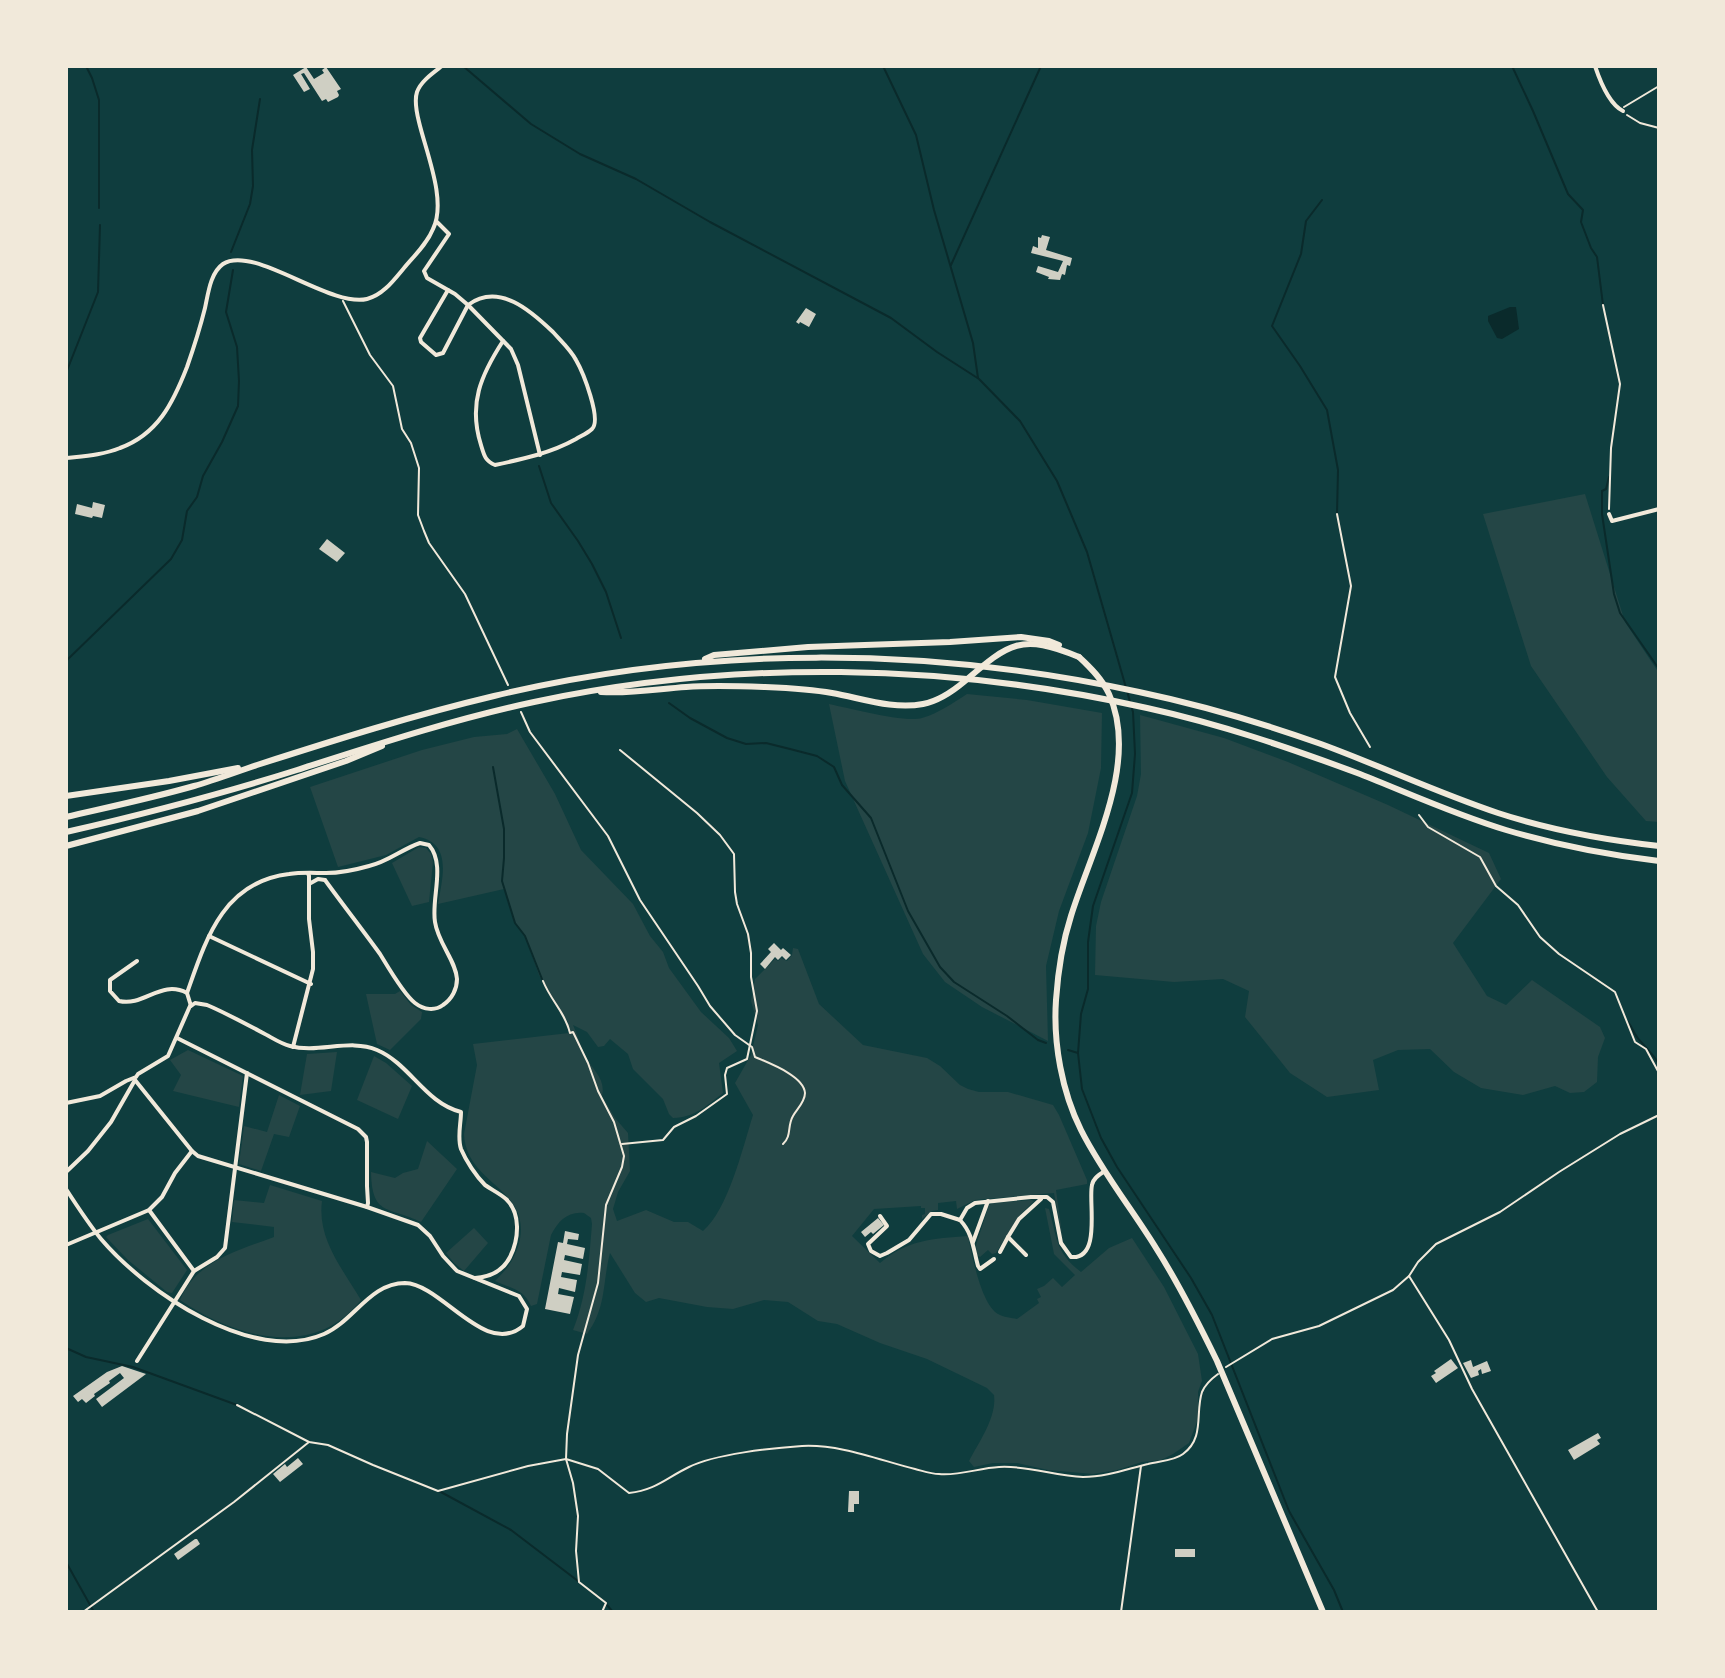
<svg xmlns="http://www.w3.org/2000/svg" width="1725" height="1678" font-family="Poppins,sans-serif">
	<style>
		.green { fill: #244646 }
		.water { fill: #0a2a2b }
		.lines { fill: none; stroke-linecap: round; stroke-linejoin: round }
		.stream { stroke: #0a2a2b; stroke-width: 2 }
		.building { fill: #cfcfc3 }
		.path { stroke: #f1e9da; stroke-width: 2 }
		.minor { stroke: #f1e9da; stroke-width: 4 }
		.tertiary { stroke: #f1e9da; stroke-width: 4 }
		.primary { stroke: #f1e9da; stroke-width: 6 }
		.motorway { stroke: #f1e9da; stroke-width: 6 }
	</style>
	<rect width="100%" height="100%" fill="#0f3d3e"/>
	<g class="green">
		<polygon points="1585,494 1625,622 1659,673 1659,822 1646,821 1607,777 1531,666 1483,514"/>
		<path d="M967,694L1027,700L1102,713L1101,768L1088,833L1059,911L1046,966L1048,1041L982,1007L945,982L923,954L845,781L829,704C849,708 905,723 922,718C939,713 953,703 967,694Z"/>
		<polygon points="1140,715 1224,738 1288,762 1388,805 1489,853 1501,879 1453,943 1487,996 1506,1005 1532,980 1600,1027 1605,1038 1598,1057 1597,1082 1584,1092 1570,1093 1555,1086 1523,1095 1481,1088 1454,1072 1430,1049 1398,1050 1373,1060 1379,1090 1327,1097 1290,1073 1245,1017 1249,991 1223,979 1174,982 1095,975 1096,926 1101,902 1137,796 1141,774"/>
		<path d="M517,729L555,794L581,850L633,904L650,936L663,952L669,968L701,1012L729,1038L737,1051L719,1063L723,1093C706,1106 696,1117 673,1118L669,1114L663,1099L633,1069L628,1054L610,1039L604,1046L598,1047L587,1032L573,1025C578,1035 580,1046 585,1056C593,1071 606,1078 602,1096L615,1118L628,1133L630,1171L618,1192L613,1209L617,1221L646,1210L674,1222H688L703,1231C728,1210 743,1147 753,1115L735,1083L751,1055L758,1025L751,1001L755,979L775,959L778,961L781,958L787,961L792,955L793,948L798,949L819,1004L863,1045L927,1058L940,1066L960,1085L968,1089L979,1092H1008L1053,1105L1059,1115L1087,1180V1184L1056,1190L1063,1241L1054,1193L975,1200L957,1209L956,1201L938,1203V1210L932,1211L922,1219V1215L925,1214V1208H921V1206L874,1209L852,1236L880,1263C909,1239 932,1239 968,1236C972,1255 981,1304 998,1314C1003,1317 1012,1318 1017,1319L1039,1303L1037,1299L1041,1297L1037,1289L1044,1286L1053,1278L1062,1287L1075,1275L1054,1254L1045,1208L1049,1209C1057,1237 1055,1252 1081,1272L1109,1248L1132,1238L1164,1287L1198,1354L1202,1381L1198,1392V1419L1189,1443L1173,1454L1161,1460L1142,1462L1117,1470L1093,1474L1048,1470L1017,1463H993L974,1467L969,1461C979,1442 997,1417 994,1395L987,1388L927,1359L880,1343L837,1324L818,1321L788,1302L764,1300L733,1309L707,1307L659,1298L646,1302L635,1293L610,1253C602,1284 607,1306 587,1334L573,1330C587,1295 589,1260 592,1224L591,1218L584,1213C568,1211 558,1221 551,1235L537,1304L531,1306C524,1289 510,1288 495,1281C507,1269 516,1258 520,1239C529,1187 466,1184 464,1134L477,1065L473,1044L569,1033L568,1022L553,1001L539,975L525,936L515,923L504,889L438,904C442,879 453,844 419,837L386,855L338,867L310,787L422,750L474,737L507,734Z"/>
		<polygon points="419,847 426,848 431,854 433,862 429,902 412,906 392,863"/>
		<polygon points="400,991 411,1005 422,1012 421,1019 390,1050 377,1044 366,994 395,994"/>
		<polygon points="188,1050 243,1076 239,1107 173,1091 181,1075 170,1060"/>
		<polygon points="337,1052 331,1091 300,1095 307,1054"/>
		<polygon points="374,1056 386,1063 412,1086 398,1119 357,1100"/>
		<polygon points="279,1095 300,1106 289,1137 274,1134 261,1171 239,1164 244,1126 267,1132"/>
		<path d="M427,1141L457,1169L421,1222C389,1206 372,1217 371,1172L395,1178L403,1173L418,1169Z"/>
		<path d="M270,1185L322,1201C317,1239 342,1268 361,1300C314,1360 235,1338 180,1300C196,1261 237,1251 274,1237V1227L232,1222L234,1200L264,1203Z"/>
		<polygon points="1031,1200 1034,1201 1018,1217 996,1253 992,1254 988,1250 980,1257 977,1255 976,1245 989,1205 993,1203"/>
		<polygon points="148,1219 187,1270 172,1293 167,1292 128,1260 106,1237 108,1235"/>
		<polygon points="474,1228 488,1243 464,1271 454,1263 446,1253"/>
	</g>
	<polygon class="water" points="1510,307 1516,307 1519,329 1502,339 1497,338 1488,321 1488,316"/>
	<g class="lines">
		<g class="stream">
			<polyline points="86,66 92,78 99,100 99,208"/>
			<polyline points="463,66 531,124 580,154 636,179 710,222 891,318 937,352 979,379 1020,421 1057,481 1087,552 1133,712 1135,754 1132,793 1093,906 1088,942 1088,989 1081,1014 1078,1053 1082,1089 1101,1138 1117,1167 1191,1278 1212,1315 1289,1511 1334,1590 1343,1612"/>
			<polyline points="883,66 916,135 934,210 973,343 978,378"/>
			<polyline points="1512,66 1533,111 1568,194 1583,210 1581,222 1591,248 1597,257 1603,305"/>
			<polyline points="1322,200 1306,221 1301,254 1272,326 1300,366 1327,410 1338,470 1337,514"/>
			<polyline points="231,252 250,204 253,186 252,150 260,99"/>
			<polyline points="951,265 1041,66"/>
			<polyline points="66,373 98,292 100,225"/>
			<polyline points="539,466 551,503 578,541 592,564 606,592 621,638"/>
			<polyline points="1609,477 1606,489 1602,491 1602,514 1614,594 1620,613 1659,669"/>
			<polyline points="66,661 171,559 182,540 187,511 197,497 203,476 222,442 238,406 239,381 237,347 226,312 233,270"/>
			<polyline points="669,703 690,718 727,738 746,744 766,743 790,749 817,756 834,767 842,785 871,818 908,911 940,967 954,982 1007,1016 1038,1040 1046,1043"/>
			<polyline points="493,767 504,829 504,858 502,881 515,923 525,936 542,979"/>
			<path d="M1626,1020C1632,1025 1632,1031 1637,1037C1644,1046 1653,1054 1659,1064"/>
			<polyline points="1068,1050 1078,1053"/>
			<polyline points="66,1348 86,1357 133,1367 237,1405"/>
			<polyline points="439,1491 511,1530 578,1581"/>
			<polyline points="66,1562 94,1612"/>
			<polyline points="606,1604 613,1612"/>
		</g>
	</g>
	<g class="building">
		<polygon points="306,67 314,79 324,73 322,70 326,67 341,89 337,91 339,95 338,97 328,102 326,99 322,101 304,73 301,74 310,89 304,92 293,75"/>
		<polygon points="1042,235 1050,237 1046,250 1072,258 1070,266 1067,265 1065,275 1062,274 1060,280 1048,279 1049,277 1036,272 1038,266 1058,272 1063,261 1031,253 1033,246 1038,248 1038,237 1041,238"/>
		<polygon points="806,308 816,314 809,327 800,322 799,324 796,322"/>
		<polygon points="93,502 105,505 102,518 93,516 92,518 75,514 77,504 92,508"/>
		<polygon points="327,539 345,553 337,562 319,549"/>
		<polygon points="774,943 781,950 783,948 791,955 786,960 782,956 778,960 775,957 765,969 760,964 771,952 768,949"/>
		<polygon points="878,1218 884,1225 873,1234 871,1232 865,1237 861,1232"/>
		<polygon points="565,1231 579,1234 578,1240 568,1239 567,1244 585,1248 583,1259 565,1255 564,1260 582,1264 580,1275 562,1272 561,1277 577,1280 575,1292 559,1288 558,1294 574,1297 570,1314 545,1309 558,1242 563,1243"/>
		<polygon points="1451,1359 1458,1368 1436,1383 1431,1376 1436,1373 1434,1371"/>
		<polygon points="1471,1360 1473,1367 1487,1361 1491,1371 1482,1374 1481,1369 1478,1371 1479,1375 1471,1378 1463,1363"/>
		<polygon points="122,1366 146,1374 102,1407 96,1399 124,1378 120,1373 109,1381 110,1383 94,1394 95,1396 86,1403 82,1399 78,1402 73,1396 107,1372"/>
		<polygon points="1598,1433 1601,1438 1597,1440 1600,1444 1574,1460 1568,1450"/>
		<polygon points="298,1458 303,1464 280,1482 273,1474 285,1464 287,1467"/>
		<polygon points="849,1491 859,1491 859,1504 854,1504 854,1512 848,1512"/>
		<polygon points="195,1539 197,1539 200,1544 178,1560 174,1554"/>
		<rect x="1175" y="1549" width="20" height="8"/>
	</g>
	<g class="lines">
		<g class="path">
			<polyline points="1624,107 1659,86"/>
			<polyline points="1627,115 1640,123 1659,128"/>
			<polyline points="343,301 370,355 393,386 402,429 411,443 419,468 418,515 424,531 429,543 465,594 508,685"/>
			<polyline points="1603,305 1620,384 1611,448 1609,509"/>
			<polyline points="1337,514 1351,586 1335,677 1350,713 1370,747"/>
			<path d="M521,712L530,732L608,836L640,900L698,986L710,1006L735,1035L752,1047L755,1057C769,1063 804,1076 805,1093C805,1102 797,1109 793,1116C787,1126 792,1136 783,1144"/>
			<polyline points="620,750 697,813 720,835 734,854 735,892 737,904 748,934 751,953 751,977 757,1011 747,1059 727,1068 725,1075 727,1094 696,1116 674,1127 663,1140 622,1144"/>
			<polyline points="1419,815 1428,827 1480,857 1496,886 1518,905 1540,937 1559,954 1615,992 1635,1042 1646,1049 1659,1073"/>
			<path d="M543,981C551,1001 565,1012 570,1033L573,1032L588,1063L598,1091L614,1122L624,1156L622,1167L606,1205L598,1283L578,1355L567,1434L566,1459L573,1483L578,1516L576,1551L579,1582L606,1603L602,1612"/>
			<polyline points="1409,1276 1449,1340 1472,1389 1598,1612"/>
			<polyline points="1226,1367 1272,1339 1319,1326 1393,1290 1409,1276 1418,1262 1436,1244 1500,1212 1559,1172 1620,1134 1659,1115"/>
			<path d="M237,1405L309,1442L328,1445L373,1465L438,1491L528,1466L566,1459L598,1469L629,1493C656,1490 666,1478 689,1467C715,1454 772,1448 802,1446C840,1444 879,1460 915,1469C923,1471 931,1474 939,1474C959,1476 979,1468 999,1467C1027,1465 1055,1476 1083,1477C1106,1477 1127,1469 1148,1464C1159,1461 1174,1461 1183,1454C1205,1438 1195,1413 1202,1392C1205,1385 1211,1379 1218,1374"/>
			<polyline points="83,1612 234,1502 309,1442"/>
			<polyline points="455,1612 458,1612"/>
			<polyline points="1121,1612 1141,1466"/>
		</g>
		<g class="minor">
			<path d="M1595,66C1600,81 1609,104 1623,111"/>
			<polyline points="437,222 449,234 424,271 427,278 455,294 468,305 511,349 518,365 540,455"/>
			<polyline points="448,290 420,338 421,342 436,355 443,353 468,305"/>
			<path d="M468,305C499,282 531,311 553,332C561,341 571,350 576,360C583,372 602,420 592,429C588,433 581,436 576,439C551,453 523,459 495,465C485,461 484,455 481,445C468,404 481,375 503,341"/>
			<polyline points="1609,514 1612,521 1659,509"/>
			<polyline points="309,884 318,879 325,880"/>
			<polyline points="209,936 311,984"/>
			<path d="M137,961L110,980V991L119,1001C144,1007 161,979 187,993L191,1006L195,1003L207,1005C226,1013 244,1023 263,1033C271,1037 281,1044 290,1046C318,1054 350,1038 377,1050C410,1064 425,1103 461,1112C461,1124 457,1137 461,1149C466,1161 476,1176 485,1185C492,1190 499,1193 506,1199C521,1213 519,1239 510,1257C503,1271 491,1277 475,1278"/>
			<path d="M187,993C206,939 223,882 289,874C302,872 314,873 326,873C341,873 355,870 369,866C388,862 402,849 420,843L429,845C446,865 431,898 435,922C438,943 456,961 457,979C457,989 452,999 443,1005C435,1011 424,1010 415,1003C404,995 388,967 380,954C362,929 343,905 325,880"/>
			<polyline points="177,1038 358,1129 366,1137 367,1142 367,1186 368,1203 367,1207"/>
			<polyline points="293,1047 313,969 313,952 309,919 309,876 308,873"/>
			<polyline points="66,1103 100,1096 126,1081 136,1077 138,1074 168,1056 190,1006"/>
			<polyline points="66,1172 88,1151 111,1122 135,1080"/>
			<path d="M66,1189C77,1206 88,1223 101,1239C146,1292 253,1365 324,1334C354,1321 370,1283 405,1283C442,1284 485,1358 523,1326L527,1309L519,1296L457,1271L443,1256L430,1236L418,1225L367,1207L198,1156L192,1151L135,1080"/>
			<polyline points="149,1210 194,1271"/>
			<polyline points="880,1216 887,1226 868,1244 871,1251 880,1256 887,1253 909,1240 931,1214 941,1214 960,1220"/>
			<path d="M960,1220L967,1208L975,1203L1031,1197H1047L1053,1202L1061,1243L1071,1257C1102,1260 1088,1201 1092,1185C1093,1178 1100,1174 1105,1171"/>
			<path d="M960,1220C973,1234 973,1248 978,1266L980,1269L994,1259"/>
			<polyline points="973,1242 988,1201"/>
			<polyline points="66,1245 149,1210 162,1197 175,1173 192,1151"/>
			<polyline points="1000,1252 1008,1237"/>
			<polyline points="1026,1255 1008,1237 1019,1219 1041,1199"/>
			<polyline points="137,1361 194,1271 217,1257 225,1248 247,1073"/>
		</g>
		<path class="tertiary" d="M66,458C84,456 103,455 120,448C158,434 173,403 187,367C194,347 200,328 205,308C208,295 210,273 223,264C253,244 330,308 367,299C383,295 394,280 404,268C414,256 427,244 433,229C447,201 426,152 419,122C417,114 414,101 417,92C421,81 433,73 442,66"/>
		<path class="primary" d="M1079,657C1091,668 1102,679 1109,694C1140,762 1091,851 1071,916C1062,944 1058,971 1056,1000C1053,1043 1062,1092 1081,1130C1102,1172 1132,1209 1156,1248C1179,1284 1198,1322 1217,1361L1323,1612"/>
		<g class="motorway">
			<polyline points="705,659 714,655 808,647 950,642 1021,637 1049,641 1059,645"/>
			<path d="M601,692C629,694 658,689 686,687C712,685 739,686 765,687C788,688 810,689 832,693C861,698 893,710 923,704C939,701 952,692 965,681C1009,643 1021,633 1079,657"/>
			<polyline points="66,796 169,781 238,768"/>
			<path d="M66,817C109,807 152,798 194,786C215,780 236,772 257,765C335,740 414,715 494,696C705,645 927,646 1139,692C1201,705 1262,723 1321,744C1381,766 1438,793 1498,813C1550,830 1605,840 1659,846"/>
			<path d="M66,832C144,814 221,794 297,770C375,745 454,719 534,702C735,659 947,663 1147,708C1220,724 1290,748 1360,774C1408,793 1456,815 1506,830C1556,845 1607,855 1659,861"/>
			<polyline points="66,846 198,811 346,761 382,746"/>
		</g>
	</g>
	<rect width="1725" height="1678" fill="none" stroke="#f1e9da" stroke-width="136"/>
</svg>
